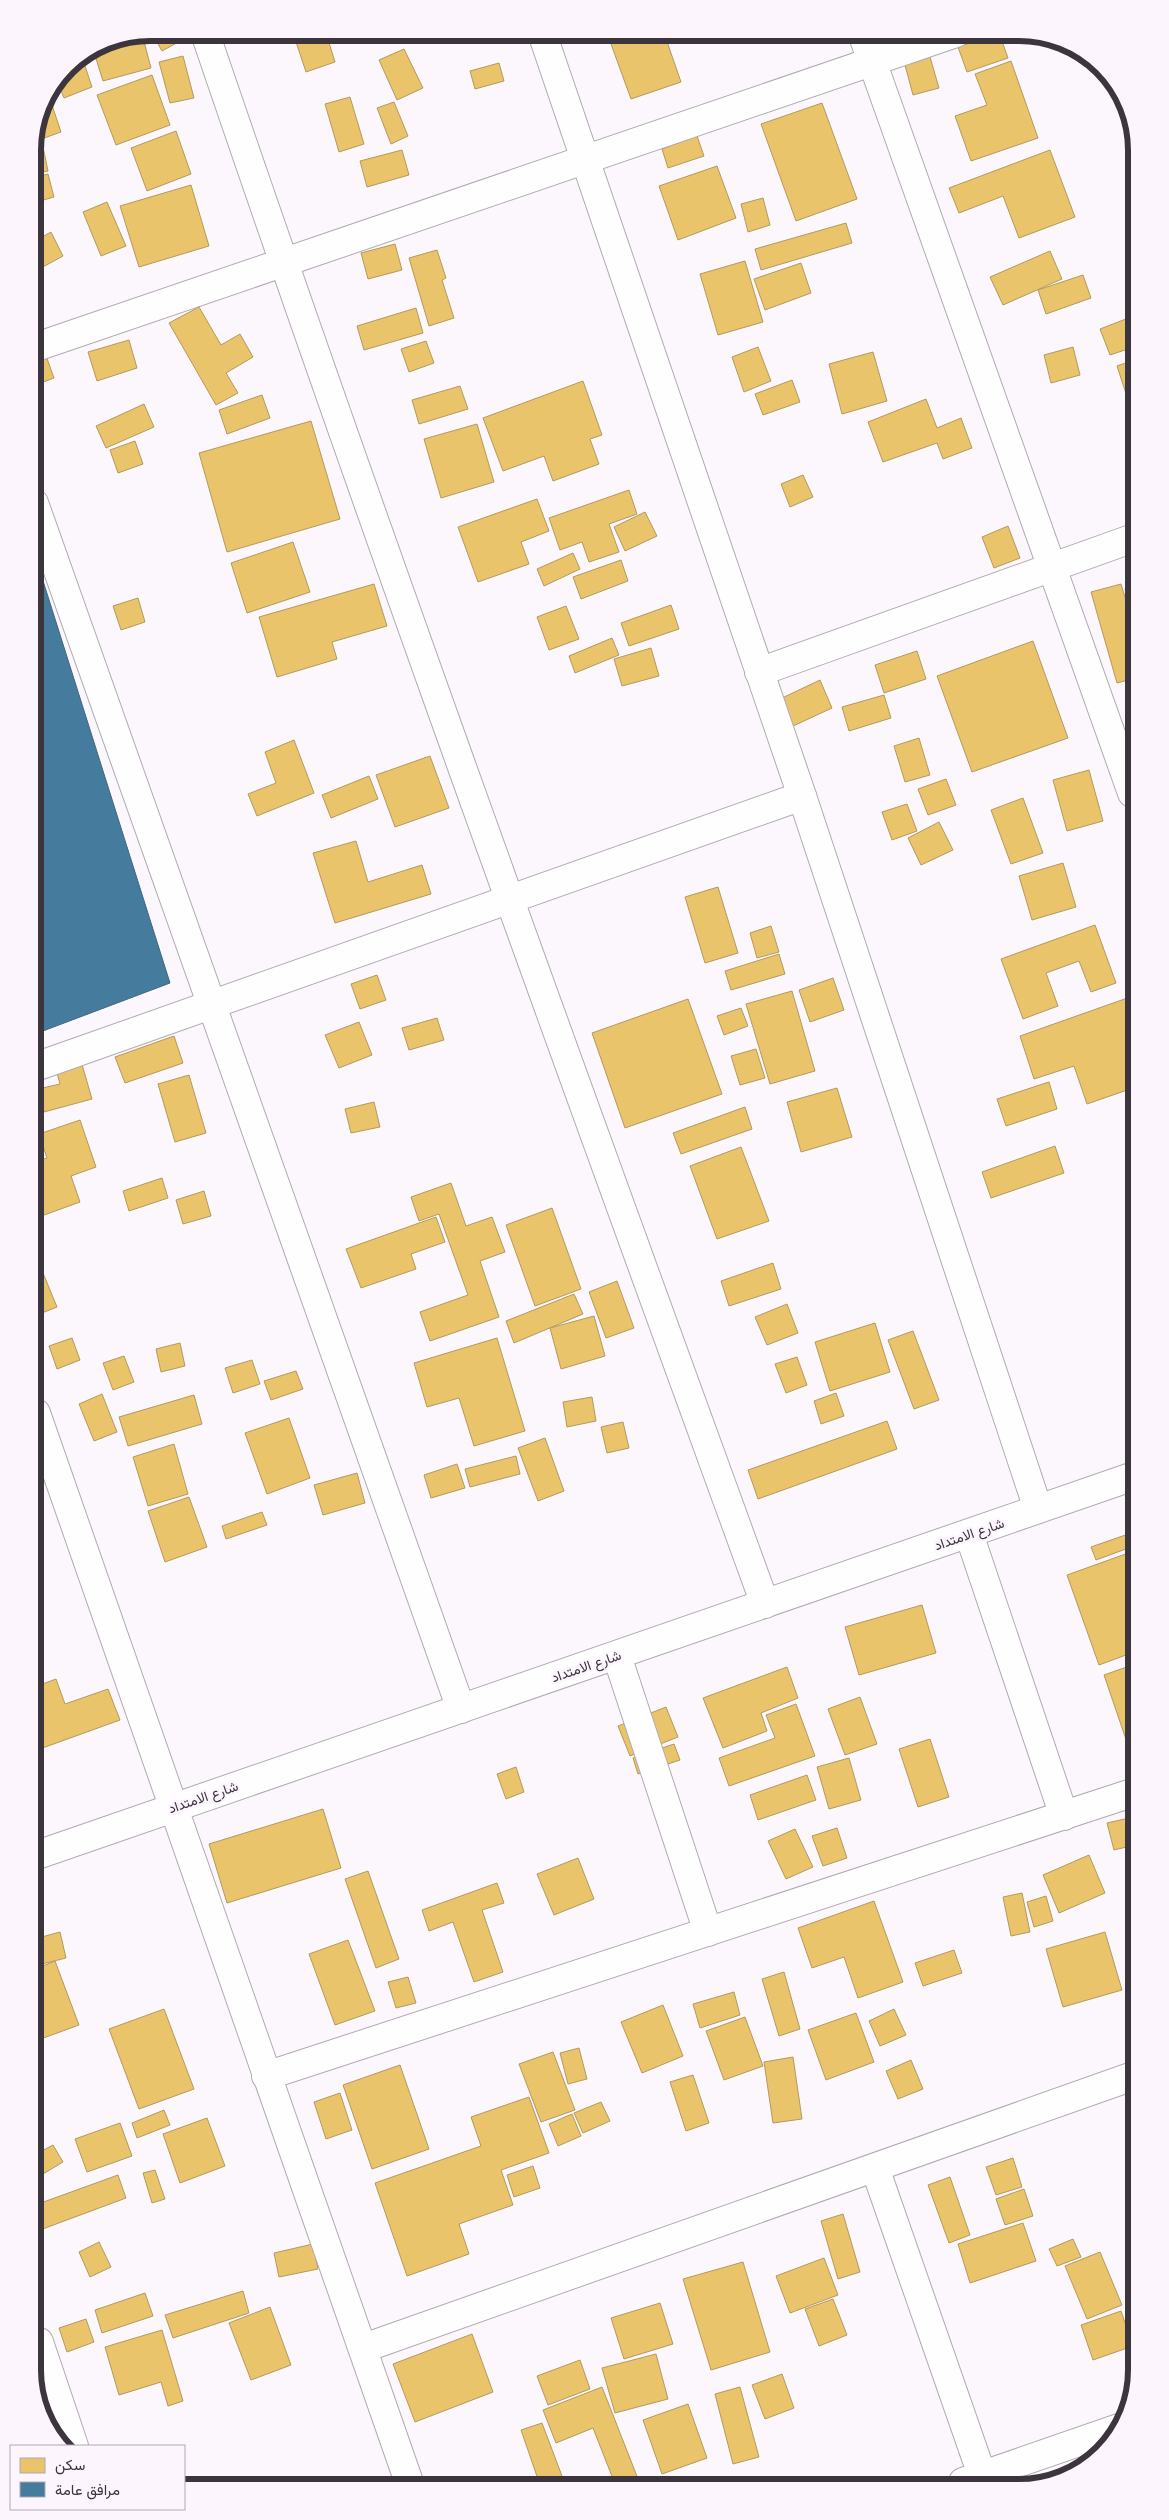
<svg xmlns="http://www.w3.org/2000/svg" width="1169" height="2520" font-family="Lora,Vazirmatn,serif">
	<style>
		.homes { fill: #e9c46a; stroke: #b5995d }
		.public { fill: #457b9d; stroke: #426680 }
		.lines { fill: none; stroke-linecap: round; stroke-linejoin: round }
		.minor-casing { stroke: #b0abb1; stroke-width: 30 }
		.tertiary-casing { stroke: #b0abb1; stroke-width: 30 }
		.minor { stroke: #fefeff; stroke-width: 28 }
		.tertiary { stroke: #fefeff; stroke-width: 28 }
		.labels { text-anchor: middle; stroke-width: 5; stroke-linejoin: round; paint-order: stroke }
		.street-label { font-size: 14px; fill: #3c353e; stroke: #fcf5fe }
		.rim { fill: none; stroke: #3c353e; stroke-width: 6 }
	</style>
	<rect width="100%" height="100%" fill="#fbf7fc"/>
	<g class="homes">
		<polygon points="152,33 180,33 184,39 162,51"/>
		<polygon points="293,33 326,33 335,62 306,72"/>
		<polygon points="607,33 664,33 681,82 631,99"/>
		<polygon points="678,33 692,33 679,37"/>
		<polygon points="805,33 823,33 806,38"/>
		<polygon points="999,33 1008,58 967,72 958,47"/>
		<polygon points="142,34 151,68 103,81 93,49 105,41"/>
		<polygon points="404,49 423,88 397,100 379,60"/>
		<polygon points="183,56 194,98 170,103 159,62"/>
		<polygon points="82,57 92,87 64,98 57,81 67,67"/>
		<polygon points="930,57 939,88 913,95 905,65"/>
		<polygon points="1011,61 1038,138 971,161 955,116 987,105 975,74"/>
		<polygon points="499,63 504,81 475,89 470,71"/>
		<polygon points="152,75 170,125 116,145 97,95"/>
		<polygon points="350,97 364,144 339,152 325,104"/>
		<polygon points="394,102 408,136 391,144 377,108"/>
		<polygon points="822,103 857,199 796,221 761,124"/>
		<polygon points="52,105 61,132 33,142 41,109"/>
		<polygon points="176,131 191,174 147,191 131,148"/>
		<polygon points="697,136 704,156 668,168 662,149"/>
		<polygon points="43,147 48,171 33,174 33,150"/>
		<polygon points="402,150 409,175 367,187 360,161"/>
		<polygon points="1050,150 1075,217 1019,238 1003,196 959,213 949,188"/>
		<polygon points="717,166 736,218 678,240 659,186"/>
		<polygon points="48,174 54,197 33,203 33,178"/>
		<polygon points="191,185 209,246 139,267 120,206"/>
		<polygon points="763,198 770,225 748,232 741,204"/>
		<polygon points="107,202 126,246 101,256 83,212"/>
		<polygon points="846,223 852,243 761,270 755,249"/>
		<polygon points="51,232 63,256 41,268 33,253 33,242"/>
		<polygon points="395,244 402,270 368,279 361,253"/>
		<polygon points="437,250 446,278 442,280 454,318 429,326 409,258"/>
		<polygon points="1050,251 1062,279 1003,305 990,277"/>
		<polygon points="745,261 763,322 718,335 700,274"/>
		<polygon points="801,263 811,293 765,310 754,279"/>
		<polygon points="1083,275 1091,298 1046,314 1038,290"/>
		<polygon points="199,307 221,345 240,334 253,357 226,373 238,393 216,405 169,323"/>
		<polygon points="416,308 423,333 364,350 357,326"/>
		<polygon points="1131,317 1131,348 1110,355 1100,329"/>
		<polygon points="129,340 137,368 97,381 88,352"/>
		<polygon points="426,341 434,363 409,372 401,349"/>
		<polygon points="758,347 771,381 744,392 732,357"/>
		<polygon points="1073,347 1080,375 1051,383 1044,355"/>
		<polygon points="873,352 887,401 842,414 829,364"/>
		<polygon points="45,353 54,378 33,386 33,358"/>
		<polygon points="1131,361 1131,409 1117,366"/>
		<polygon points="792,380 800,402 763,415 755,394"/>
		<polygon points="583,381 602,435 590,439 599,464 553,481 544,456 503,471 483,418"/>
		<polygon points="460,386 468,409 419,424 412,400"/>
		<polygon points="262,395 270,418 227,434 219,410"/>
		<polygon points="926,399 937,428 961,418 972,448 943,459 937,443 883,462 868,422"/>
		<polygon points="144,404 154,427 106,448 96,426"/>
		<polygon points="311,421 340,519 227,552 199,453"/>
		<polygon points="477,424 494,482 441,498 424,439"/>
		<polygon points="135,441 143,464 118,473 110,450"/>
		<polygon points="803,475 813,497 790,507 781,484"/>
		<polygon points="629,490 637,514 609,524 619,552 589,562 582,542 560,550 549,518"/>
		<polygon points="537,499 549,531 521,542 529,564 478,582 458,527"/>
		<polygon points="645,512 657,536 625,551 614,527"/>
		<polygon points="1008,526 1020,558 994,568 982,537"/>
		<polygon points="293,542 310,592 247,613 231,563"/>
		<polygon points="573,553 580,569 544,586 537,569"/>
		<polygon points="621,560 628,581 581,599 573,577"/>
		<polygon points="374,584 387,626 332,642 337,659 277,677 259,617"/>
		<polygon points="1121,584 1132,620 1132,679 1117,683 1091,592"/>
		<polygon points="1132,587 1132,608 1125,589"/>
		<polygon points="138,598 145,622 121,630 113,606"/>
		<polygon points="671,605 679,629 629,646 621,623"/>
		<polygon points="566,606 579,639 549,650 537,617"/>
		<polygon points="612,638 619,655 575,673 569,656"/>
		<polygon points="1033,641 1068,738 972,772 937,676"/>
		<polygon points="651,648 659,676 622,686 614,659"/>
		<polygon points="917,651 926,679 884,693 875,665"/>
		<polygon points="820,680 832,708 791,727 778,700"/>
		<polygon points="884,695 891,718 849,731 842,707"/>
		<polygon points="919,738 930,775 905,782 894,746"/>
		<polygon points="294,740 314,793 257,816 248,794 276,783 265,752"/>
		<polygon points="430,756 449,808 395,827 376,775"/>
		<polygon points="1089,770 1103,821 1067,831 1053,780"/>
		<polygon points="369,776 378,799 331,818 322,795"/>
		<polygon points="946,779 956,805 928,815 918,789"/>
		<polygon points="1023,798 1043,853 1011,864 991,810"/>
		<polygon points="907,804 917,831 892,840 882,812"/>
		<polygon points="939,822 953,850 921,865 908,838"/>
		<polygon points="356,841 368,882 422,865 431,894 335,923 313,853"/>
		<polygon points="1063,863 1076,907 1032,920 1019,876"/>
		<polygon points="718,887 738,953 705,963 685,897"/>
		<polygon points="1095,925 1116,983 1091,992 1079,961 1046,973 1058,1006 1023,1019 1001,959"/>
		<polygon points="771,926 779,952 757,958 750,933"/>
		<polygon points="779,954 785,974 731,990 725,971"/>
		<polygon points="377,975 386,1000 360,1009 351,984"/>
		<polygon points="833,978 844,1010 810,1022 799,990"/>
		<polygon points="792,991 815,1071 770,1084 746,1004"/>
		<polygon points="1133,996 1133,1088 1087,1104 1074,1066 1034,1079 1020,1036"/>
		<polygon points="688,999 722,1094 625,1128 592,1033"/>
		<polygon points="741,1008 748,1026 724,1035 717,1016"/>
		<polygon points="437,1018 444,1040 409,1050 402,1028"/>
		<polygon points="359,1022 372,1055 339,1068 325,1035"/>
		<polygon points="174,1036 183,1063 125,1083 115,1057"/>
		<polygon points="756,1049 765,1078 740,1085 731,1056"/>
		<polygon points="79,1054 92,1099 44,1112 38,1089 60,1084 54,1062"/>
		<polygon points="189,1075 206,1133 175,1142 158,1084"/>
		<polygon points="1049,1082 1057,1109 1006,1126 997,1099"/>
		<polygon points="837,1088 852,1137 801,1152 787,1102"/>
		<polygon points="374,1102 380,1127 351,1133 345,1109"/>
		<polygon points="745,1107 752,1129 681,1154 673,1133"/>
		<polygon points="80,1120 96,1167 71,1176 80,1202 36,1218 35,1162 47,1158 39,1134"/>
		<polygon points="1055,1146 1064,1173 991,1198 982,1172"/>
		<polygon points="741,1147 769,1221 717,1239 690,1166"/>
		<polygon points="162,1178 168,1198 129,1211 123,1191"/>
		<polygon points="451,1183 466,1226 492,1217 505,1252 480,1261 499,1317 430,1341 420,1312 468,1295 439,1214 419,1221 411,1197"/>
		<polygon points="204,1191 211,1216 183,1224 176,1200"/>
		<polygon points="552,1208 581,1289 535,1306 506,1225"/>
		<polygon points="436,1217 445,1242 411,1254 416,1269 361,1288 346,1249"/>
		<polygon points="773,1263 781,1289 729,1306 721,1281"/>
		<polygon points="43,1273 57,1307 42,1313 36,1298 36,1276"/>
		<polygon points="617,1281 634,1328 606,1338 589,1292"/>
		<polygon points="574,1294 583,1314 514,1343 506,1321"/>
		<polygon points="787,1304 798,1333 767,1345 755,1317"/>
		<polygon points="594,1316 605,1356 561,1369 550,1328"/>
		<polygon points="875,1323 890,1372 830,1391 815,1342"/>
		<polygon points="913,1331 939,1400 914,1409 888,1340"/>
		<polygon points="72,1338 80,1360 57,1369 49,1346"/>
		<polygon points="497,1338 525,1431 474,1446 459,1398 427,1407 414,1363"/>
		<polygon points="180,1343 185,1366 161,1372 156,1349"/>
		<polygon points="124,1356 134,1382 113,1390 103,1363"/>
		<polygon points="797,1357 807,1385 786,1393 775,1364"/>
		<polygon points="252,1360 260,1384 233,1393 225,1368"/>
		<polygon points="296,1371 303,1389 271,1400 264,1381"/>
		<polygon points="836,1393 844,1416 821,1424 814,1401"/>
		<polygon points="102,1394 117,1432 94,1441 79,1404"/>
		<polygon points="194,1395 202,1424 128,1446 119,1417"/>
		<polygon points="592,1397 596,1421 567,1427 563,1402"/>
		<polygon points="289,1418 310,1478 267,1494 245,1433"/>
		<polygon points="887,1421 897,1449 758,1499 748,1470"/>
		<polygon points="623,1422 629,1448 607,1453 601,1427"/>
		<polygon points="545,1438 564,1491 538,1501 518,1448"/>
		<polygon points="174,1444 188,1494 148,1506 133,1457"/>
		<polygon points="516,1456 520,1474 470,1487 465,1469"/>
		<polygon points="457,1464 465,1488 431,1498 424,1475"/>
		<polygon points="357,1473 365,1503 323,1515 314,1485"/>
		<polygon points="189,1497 207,1547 165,1562 148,1511"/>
		<polygon points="262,1512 267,1525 226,1539 222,1526"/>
		<polygon points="1134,1532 1134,1546 1096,1560 1091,1547"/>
		<polygon points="1134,1551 1134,1652 1099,1665 1067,1575"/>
		<polygon points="922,1605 936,1653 859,1675 845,1627"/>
		<polygon points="1135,1664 1135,1756 1132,1757 1104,1675"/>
		<polygon points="787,1667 798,1698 761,1713 767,1731 723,1748 703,1698"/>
		<polygon points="56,1679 65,1704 108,1689 120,1720 37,1750 37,1686"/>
		<polygon points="860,1697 877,1744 845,1755 828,1709"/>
		<polygon points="796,1704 815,1756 729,1786 719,1758 775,1738 766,1715"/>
		<polygon points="666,1707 678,1737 630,1756 618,1726"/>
		<polygon points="930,1739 949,1797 918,1807 899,1749"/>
		<polygon points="674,1744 680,1760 638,1774 633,1758"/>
		<polygon points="849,1758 861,1800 829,1809 817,1767"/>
		<polygon points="516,1767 524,1792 506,1799 497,1774"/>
		<polygon points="807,1775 816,1800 758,1820 750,1795"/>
		<polygon points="323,1809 341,1868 227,1903 209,1844"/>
		<polygon points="1129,1818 1135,1845 1114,1850 1107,1823"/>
		<polygon points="837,1828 847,1858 823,1866 812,1836"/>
		<polygon points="795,1829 813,1867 786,1879 768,1841"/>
		<polygon points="1089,1855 1105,1893 1059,1913 1043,1875"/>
		<polygon points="578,1858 594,1899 554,1915 537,1874"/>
		<polygon points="368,1871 399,1959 376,1968 345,1879"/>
		<polygon points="497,1883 504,1903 482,1910 503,1972 474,1982 453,1922 429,1931 422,1910"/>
		<polygon points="1022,1893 1030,1932 1011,1936 1003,1897"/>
		<polygon points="1046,1896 1053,1921 1034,1927 1027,1902"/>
		<polygon points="874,1901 903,1982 858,1998 844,1957 812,1968 798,1928"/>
		<polygon points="1135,1901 1135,1921 1130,1903"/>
		<polygon points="60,1932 66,1958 38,1965 38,1938"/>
		<polygon points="1105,1932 1122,1990 1063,2007 1046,1949"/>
		<polygon points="348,1940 375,2011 335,2025 309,1954"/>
		<polygon points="954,1950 962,1973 923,1986 915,1963"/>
		<polygon points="55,1961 79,2025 38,2040 38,1968"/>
		<polygon points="784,1972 800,2029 779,2036 762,1979"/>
		<polygon points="408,1977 416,2003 396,2008 388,1982"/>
		<polygon points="734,1992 740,2015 700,2028 693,2004"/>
		<polygon points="663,2005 683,2056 642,2073 621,2022"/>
		<polygon points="164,2009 194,2089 139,2109 109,2029"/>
		<polygon points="894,2009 906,2035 880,2046 869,2021"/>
		<polygon points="856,2013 874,2062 826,2080 808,2030"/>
		<polygon points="745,2017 763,2066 724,2080 706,2031"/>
		<polygon points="579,2048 587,2079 568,2084 560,2053"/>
		<polygon points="553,2052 575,2110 541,2122 519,2064"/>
		<polygon points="793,2057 802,2119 773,2123 764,2062"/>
		<polygon points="911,2060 923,2089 898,2099 886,2071"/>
		<polygon points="400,2065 429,2149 372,2169 343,2085"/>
		<polygon points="693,2075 709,2123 686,2131 670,2082"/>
		<polygon points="340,2093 352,2130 326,2139 314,2102"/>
		<polygon points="529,2097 549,2153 501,2170 513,2205 459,2224 469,2254 407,2276 375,2183 481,2146 471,2117"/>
		<polygon points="601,2102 610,2121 583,2133 574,2113"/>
		<polygon points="164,2110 170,2125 137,2138 132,2123"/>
		<polygon points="572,2114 581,2136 558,2146 549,2124"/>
		<polygon points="207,2118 225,2166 180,2183 163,2134"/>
		<polygon points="120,2123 132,2156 87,2172 75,2139"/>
		<polygon points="53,2145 63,2162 38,2177 38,2153"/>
		<polygon points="1013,2158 1022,2187 996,2195 986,2167"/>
		<polygon points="533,2166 540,2188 514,2197 507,2175"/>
		<polygon points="155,2170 165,2199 152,2203 143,2173"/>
		<polygon points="118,2175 126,2198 40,2230 38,2204"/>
		<polygon points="950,2177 970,2235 949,2243 928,2185"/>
		<polygon points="1024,2189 1033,2216 1005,2225 996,2199"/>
		<polygon points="843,2214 860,2272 838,2279 821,2221"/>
		<polygon points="1023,2223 1036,2261 970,2283 958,2244"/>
		<polygon points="1073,2239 1081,2257 1057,2266 1049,2249"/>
		<polygon points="99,2242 111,2267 90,2277 79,2252"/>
		<polygon points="313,2244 318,2269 279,2277 274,2253"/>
		<polygon points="1100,2252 1122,2305 1087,2319 1065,2266"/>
		<polygon points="824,2258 838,2295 790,2313 776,2276"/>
		<polygon points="743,2262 770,2352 711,2370 683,2279"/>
		<polygon points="243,2291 249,2313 173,2338 165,2315"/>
		<polygon points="145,2293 153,2316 102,2333 95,2310"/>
		<polygon points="833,2299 847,2335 819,2346 805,2309"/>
		<polygon points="660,2303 673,2344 624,2359 611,2318"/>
		<polygon points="270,2307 291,2365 251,2380 229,2323"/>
		<polygon points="1121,2311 1133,2346 1093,2360 1081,2325"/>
		<polygon points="86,2319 94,2342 67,2352 59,2328"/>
		<polygon points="162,2330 183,2401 168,2406 161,2382 119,2395 105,2347"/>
		<polygon points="472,2334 493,2392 415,2422 393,2364"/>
		<polygon points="656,2354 668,2399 615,2413 602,2368"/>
		<polygon points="580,2360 590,2389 548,2405 537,2376"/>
		<polygon points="782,2374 794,2408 765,2419 752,2385"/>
		<polygon points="602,2387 640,2484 615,2484 593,2428 556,2443 543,2410"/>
		<polygon points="740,2387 759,2457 733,2464 715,2394"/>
		<polygon points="688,2404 707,2458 662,2474 643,2420"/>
		<polygon points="542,2423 565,2484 540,2485 521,2430"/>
	</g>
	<polygon class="public" points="38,565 170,983 35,1034 34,567"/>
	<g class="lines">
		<g class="minor-casing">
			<g id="minor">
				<path d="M205,33C384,559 575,1081 765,1604"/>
				<polyline points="542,33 802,796 1038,1509"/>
				<polyline points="862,33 1132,793"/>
				<polyline points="33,348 956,33"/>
				<polyline points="34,503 461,1709"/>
				<polyline points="759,672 1131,539"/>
				<polyline points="35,1067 802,796"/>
				<polyline points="36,1413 410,2485"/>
				<polyline points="969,1534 1064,1816"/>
				<polyline points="617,1656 708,1932"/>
				<polyline points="266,2076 1135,1792"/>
				<polyline points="875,2168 982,2475"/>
				<polyline points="39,2342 74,2446"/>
				<polyline points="364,2348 1136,2075"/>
				<polyline points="963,2482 1119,2428"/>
			</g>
		</g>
		<g class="tertiary-casing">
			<polyline id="tertiary" points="37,1855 1134,1476"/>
		</g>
		<use href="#minor" class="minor"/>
		<use href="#tertiary" class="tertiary"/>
	</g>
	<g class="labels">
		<g class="street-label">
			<text transform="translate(969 1534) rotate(-19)" y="5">شارع الامتداد</text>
			<text transform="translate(586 1666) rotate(-19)" y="5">شارع الامتداد</text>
			<text transform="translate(203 1797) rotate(-19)" y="5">شارع الامتداد</text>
		</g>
	</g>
	<path d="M0 0H1169V2520H0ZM150 41H1019A109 109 0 0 1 1128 150V2370A109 109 0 0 1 1019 2479H150A109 109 0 0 1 41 2370V150A109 109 0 0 1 150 41Z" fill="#fcf5fe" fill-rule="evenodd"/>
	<path class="rim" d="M150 41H1019A109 109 0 0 1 1128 150V2370A109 109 0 0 1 1019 2479H150A109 109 0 0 1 41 2370V150A109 109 0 0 1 150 41Z"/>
	<rect x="10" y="2445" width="175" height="65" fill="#fcf5fe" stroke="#afa8b1"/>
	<rect x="20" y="2458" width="25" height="15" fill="#e9c46a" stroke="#afa8b1"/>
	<text x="55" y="2470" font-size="15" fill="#3c353e">سكن</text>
	<rect x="20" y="2482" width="25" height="15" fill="#457b9d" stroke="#afa8b1"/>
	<text x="55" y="2495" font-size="15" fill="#3c353e">مرافق عامة</text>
</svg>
